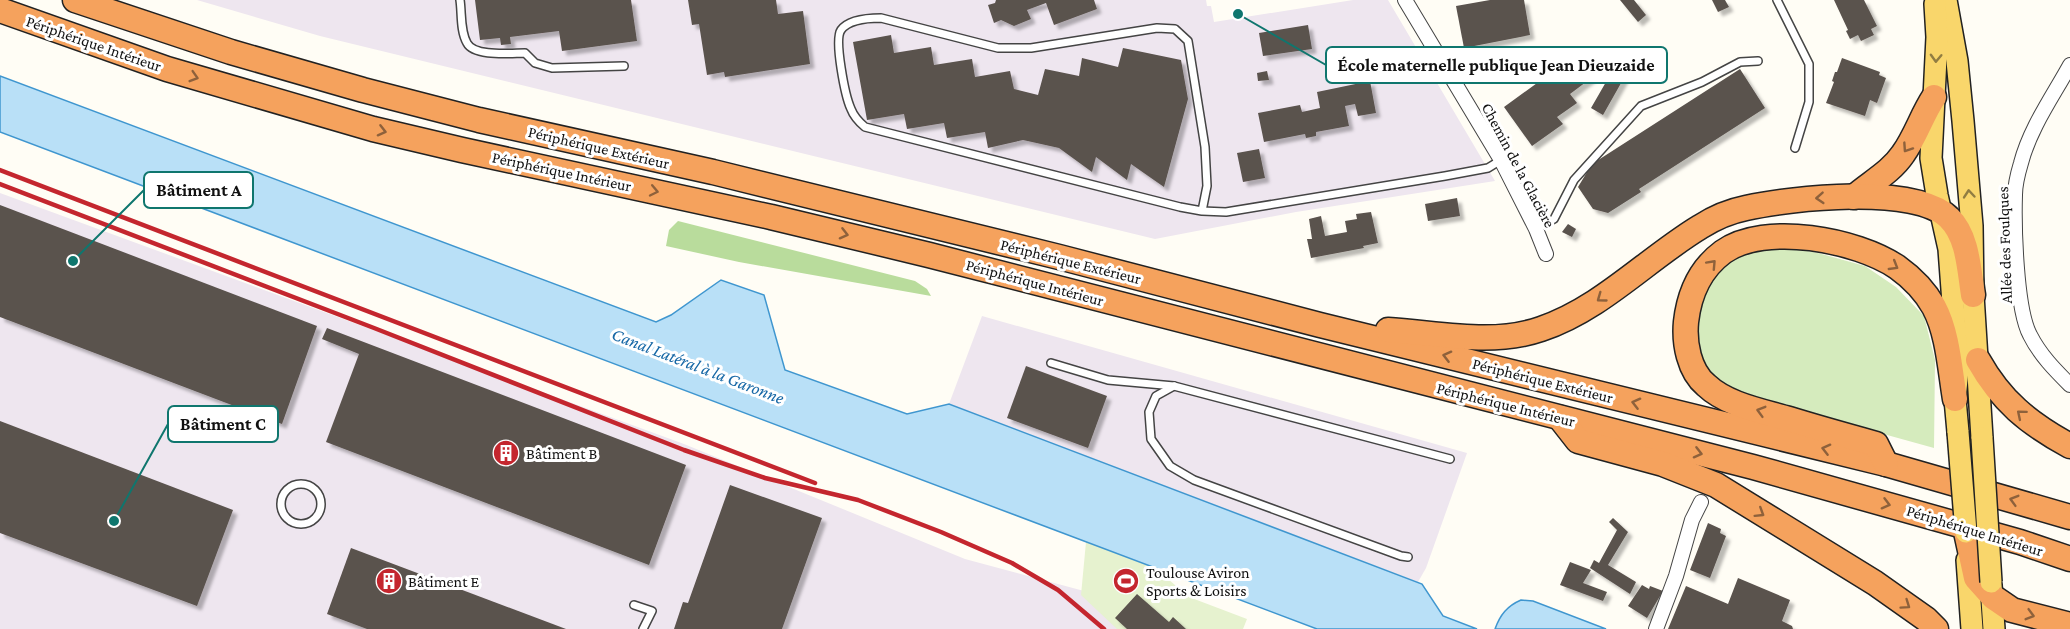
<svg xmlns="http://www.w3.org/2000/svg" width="2070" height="629" font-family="'Crimson Pro',serif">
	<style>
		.industrial { fill: #eee6ef }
		.green { fill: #d5ebbd }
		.forest { fill: #b9dc9c }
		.pitch { fill: #e6f2cf }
		.water { fill: #b9e0f7; stroke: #3f96cf; stroke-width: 1.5 }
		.building { fill: #5a524d; filter: url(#shadow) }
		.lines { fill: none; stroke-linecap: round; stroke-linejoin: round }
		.lane-casing { stroke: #444; stroke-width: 10 }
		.street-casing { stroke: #444; stroke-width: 16 }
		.primary-casing { stroke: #222; stroke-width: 24 }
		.highway-casing { stroke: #222; stroke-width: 27 }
		.lane { stroke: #fff; stroke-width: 7 }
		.street { stroke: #fff; stroke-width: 14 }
		.primary { stroke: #f9d66b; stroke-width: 21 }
		.highway { stroke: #f5a25d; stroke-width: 24 }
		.rail { stroke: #c4262e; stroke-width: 4.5 }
		.primary-bridge-casing { stroke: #222; stroke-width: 24; stroke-linecap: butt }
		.primary-bridge { stroke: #f9d66b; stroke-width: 21 }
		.oneway { stroke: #917d42 }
		.oneway2 { stroke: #8e613b }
		.labels { text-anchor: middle; stroke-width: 6; stroke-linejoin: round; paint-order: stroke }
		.street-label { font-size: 16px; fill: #111; stroke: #fff }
		.poi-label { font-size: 16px; fill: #111; stroke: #fff; text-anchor: start }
		.water-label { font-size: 18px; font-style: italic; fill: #1768a6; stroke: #fff }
		.leader { fill: none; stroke: #0f766e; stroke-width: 2 }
		.callout-dot { fill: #0f766e; stroke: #fff; stroke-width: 2 }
		.callout { fill: #fff; stroke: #0f766e; stroke-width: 2 }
		.callout-label { font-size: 18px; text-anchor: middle; font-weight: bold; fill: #111 }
	</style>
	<defs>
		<filter id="shadow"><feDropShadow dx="4.5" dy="4.5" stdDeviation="1.5" flood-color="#0004"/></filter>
	</defs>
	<rect width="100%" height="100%" fill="#fffdf5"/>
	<g class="industrial">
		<polygon points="197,0 1206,0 1207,6 1211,6 1214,22 1353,0 1388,0 1495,181 1296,212 1155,239 320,36"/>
		<polygon points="0,193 684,444 965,559 1181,617 1217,629 0,629"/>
		<polygon points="982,316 1467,453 1426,568 1418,582 949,404"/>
	</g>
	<path class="green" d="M1782,246L1818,253L1865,266L1896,287L1924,316L1935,360L1934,448L1743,395C1730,387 1715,380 1707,367C1694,343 1694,305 1710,282C1718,271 1733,259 1746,253C1755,248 1771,248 1782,246Z"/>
	<polygon class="forest" points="678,221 915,281 927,289 931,296 739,262 666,246 669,230"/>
	<polygon class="pitch" points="1086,542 1155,568 1189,597 1247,619 1243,629 1117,629 1081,595"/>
	<g class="water">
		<polygon points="0,76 656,322 671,315 721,280 764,295 785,370 907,414 949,404 1422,584 1443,616 1477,629 1317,629 0,132"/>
		<path d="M1521,600L1533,601L1606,629H1495C1500,615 1507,606 1521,600Z"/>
	</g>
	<g class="building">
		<polygon points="475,0 631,0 637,41 562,51 559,31 510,37 511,44 501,45 500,38 480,40"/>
		<polygon points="688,0 776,0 778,14 803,11 810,64 725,77 724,72 707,75 699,24 692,25"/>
		<polygon points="996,0 1094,0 1097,9 1054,25 1046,3 1027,10 1031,19 1014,26 1001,20 994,23 988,5 995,3"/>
		<polygon points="1490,0 1524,0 1530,35 1464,48 1456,6"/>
		<polygon points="1620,0 1634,0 1646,15 1638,22"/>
		<polygon points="1712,0 1725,0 1729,7 1718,12"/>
		<polygon points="1834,0 1864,0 1877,26 1871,29 1874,35 1861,41 1858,35 1850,39 1846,31 1848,30"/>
		<polygon points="1308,25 1312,49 1263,56 1259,33"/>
		<polygon points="891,35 894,53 931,47 934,65 972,59 975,77 1010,71 1014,89 1038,95 1045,69 1079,76 1082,58 1118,67 1123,48 1181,60 1188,99 1164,187 1131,164 1127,180 1096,157 1092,172 1059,148 1023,140 988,148 985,132 947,138 944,123 907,129 904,114 867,120 853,42"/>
		<polygon points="1584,49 1597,68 1590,79 1570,94 1577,103 1557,117 1563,124 1532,146 1504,107"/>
		<polygon points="1614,54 1629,69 1603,115 1591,108 1606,82 1611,84 1616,74 1606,67"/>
		<polygon points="1842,58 1880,72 1879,75 1886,78 1877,103 1870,100 1865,116 1826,103 1834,82 1832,81 1835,72 1837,72"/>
		<polygon points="1740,69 1765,108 1639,189 1641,192 1608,213 1593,209 1578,187 1592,164"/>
		<polygon points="1267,71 1269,80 1258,81 1257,73"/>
		<polygon points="1370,81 1376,113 1358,116 1355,104 1345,106 1349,126 1316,132 1316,136 1306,138 1305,134 1264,142 1258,113 1300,105 1302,112 1320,108 1317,92"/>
		<polygon points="1259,149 1265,178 1243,182 1237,153"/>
		<polygon points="1457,198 1460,216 1428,221 1425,204"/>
		<polygon points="0,205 317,326 282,424 0,317"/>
		<polygon points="1371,212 1378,243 1363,246 1364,248 1311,258 1307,239 1312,239 1309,219 1321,216 1325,236 1347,232 1345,221 1357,219 1356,214"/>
		<polygon points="1568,224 1576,229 1572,237 1562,232"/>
		<polygon points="327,328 686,465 649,565 326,442 359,354 322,339"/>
		<polygon points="1026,366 1107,396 1088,448 1007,418"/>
		<polygon points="0,421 233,510 197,606 0,533"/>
		<polygon points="730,485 822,518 782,629 674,629 683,602 688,603"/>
		<polygon points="1613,518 1628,532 1608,565 1636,582 1630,594 1590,568 1594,560 1599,563 1617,530 1609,522"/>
		<polygon points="1708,523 1721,529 1720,533 1726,536 1710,578 1690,570"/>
		<polygon points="351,548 566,629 367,629 327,614"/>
		<polygon points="1570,562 1591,570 1583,583 1607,592 1603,601 1560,585"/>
		<polygon points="1738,578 1790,600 1782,621 1792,626 1793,629 1668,629 1686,586 1728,604"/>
		<polygon points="1642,585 1649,589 1650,586 1663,591 1647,618 1628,606"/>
		<polygon points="1137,594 1169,622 1173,617 1186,629 1127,629 1115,618"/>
	</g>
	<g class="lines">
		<g class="lane-casing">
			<g id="lane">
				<path d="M460,0C462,13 460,31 467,43C474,57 511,53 525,53L535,63L552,68L624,66"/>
				<polyline points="1777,0 1809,64 1809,102 1795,148"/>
				<path d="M1202,211L1207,186L1205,147L1188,41L1175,29L1157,28L1031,48H998L881,18C868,18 849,19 841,30C834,40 845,96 851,109C854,117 859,122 865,127L1180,207L1202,211L1226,212L1445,176L1488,168L1501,160"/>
				<polyline points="1536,229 1554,219 1574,180 1641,106 1702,82 1740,62 1758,61"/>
				<polyline points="1051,363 1108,380 1174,386 1450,459"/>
				<polyline points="1174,386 1156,396 1149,412 1151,439 1170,466 1194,480 1401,556 1408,557"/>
				<circle cx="301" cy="504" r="20"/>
				<polyline points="634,605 652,611 643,629"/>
			</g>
		</g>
		<g class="street-casing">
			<g id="street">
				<polyline points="1405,0 1501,160 1536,229 1546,254"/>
				<path d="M2070,65C2053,96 2030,128 2021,163C2018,173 2015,185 2015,195C2014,226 2016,309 2030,335C2040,355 2055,370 2070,385"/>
				<polyline points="1656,629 1676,576 1692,520 1701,502"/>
			</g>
		</g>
		<g class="primary-casing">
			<g id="primary">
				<polyline points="1946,0 1957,61 1963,121 1972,226 1973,295 1982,438"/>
				<polyline points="1935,4 1937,37 1931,158 1937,195 1949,249 1958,370 1955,399 1958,432"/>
				<polyline points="1967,560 1972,629"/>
				<polyline points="1991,585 1994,629"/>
			</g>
		</g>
		<g class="highway-casing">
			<g id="highway">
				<polyline points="75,0 231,52 363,90 479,120 713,172 1059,257 1320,325 1886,464 2070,517"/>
				<polyline points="0,10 167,69 373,129 462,150 771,217 929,255 1753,467 2020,542 2070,559"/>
				<path d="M1854,197C1870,183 1891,172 1903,154C1916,136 1922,115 1934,97"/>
				<path d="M1388,330C1438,333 1492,346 1541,329C1601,309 1647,259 1700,227C1714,218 1731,211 1746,208C1791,198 1916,184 1949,218C1968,236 1969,270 1973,295"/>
				<path d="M1978,360C2001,401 2028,423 2070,446"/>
				<polyline points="1560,418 1578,441 1663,464 1716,485 1875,583 1926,619 1936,629"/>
				<path d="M1886,464L1876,444C1847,436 1818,428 1789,419C1762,411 1727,405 1706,385C1689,371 1684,343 1686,322C1689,295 1700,269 1723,252C1765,222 1857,240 1897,267C1911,277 1925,291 1934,307C1948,333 1950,369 1955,399"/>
				<polyline points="1966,532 1976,578 1993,597 2012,610 2070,625"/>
			</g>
		</g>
		<use href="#lane" class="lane"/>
		<use href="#street" class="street"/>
		<use href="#primary" class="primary"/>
		<use href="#highway" class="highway"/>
		<g class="rail">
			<polyline points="0,170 815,483"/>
			<polyline points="0,184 374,328 684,450 765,478 858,500 941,532 1012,563 1058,590 1104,629"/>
		</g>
		<g class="primary-bridge-casing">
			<g id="primary-bridge">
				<polyline points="1958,432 1966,532"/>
				<polyline points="1982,438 1991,582"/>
			</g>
		</g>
		<use href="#primary-bridge" class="primary-bridge"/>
	</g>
	<defs><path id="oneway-chevron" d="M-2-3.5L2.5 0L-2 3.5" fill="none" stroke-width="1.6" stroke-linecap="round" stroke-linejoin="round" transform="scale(1.5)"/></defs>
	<g class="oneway">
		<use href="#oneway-chevron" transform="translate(1936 58) rotate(92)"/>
		<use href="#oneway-chevron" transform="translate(1969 194) rotate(-95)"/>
	</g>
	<g class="oneway2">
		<use href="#oneway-chevron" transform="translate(194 77) rotate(17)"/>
		<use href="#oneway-chevron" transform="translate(382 131) rotate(14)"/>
		<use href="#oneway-chevron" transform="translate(1907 148) rotate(124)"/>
		<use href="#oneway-chevron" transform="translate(654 191) rotate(12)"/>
		<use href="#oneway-chevron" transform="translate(1820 198) rotate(176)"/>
		<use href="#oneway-chevron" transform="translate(844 234) rotate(14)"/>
		<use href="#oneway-chevron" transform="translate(1712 264) rotate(-47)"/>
		<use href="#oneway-chevron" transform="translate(1894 266) rotate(31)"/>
		<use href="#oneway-chevron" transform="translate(1601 298) rotate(144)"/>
		<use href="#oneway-chevron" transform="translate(1447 356) rotate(-166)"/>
		<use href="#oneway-chevron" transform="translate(1636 403) rotate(-166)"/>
		<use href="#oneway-chevron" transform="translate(1761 411) rotate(-164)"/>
		<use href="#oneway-chevron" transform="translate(2021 414) rotate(-140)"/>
		<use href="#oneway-chevron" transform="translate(1826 449) rotate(-166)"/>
		<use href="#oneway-chevron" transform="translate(1698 453) rotate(14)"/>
		<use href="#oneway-chevron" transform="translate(2014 500) rotate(-164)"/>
		<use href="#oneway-chevron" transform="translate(1886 504) rotate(15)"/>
		<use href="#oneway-chevron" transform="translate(1760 513) rotate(32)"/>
		<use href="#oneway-chevron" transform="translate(1906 605) rotate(35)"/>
		<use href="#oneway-chevron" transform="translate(2030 615) rotate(16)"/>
	</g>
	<defs>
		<g id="building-disc" transform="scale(1.35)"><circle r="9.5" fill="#c4262e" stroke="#fff"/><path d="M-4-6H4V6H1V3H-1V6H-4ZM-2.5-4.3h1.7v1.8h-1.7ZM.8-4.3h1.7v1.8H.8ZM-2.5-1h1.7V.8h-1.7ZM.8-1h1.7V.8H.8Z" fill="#fff"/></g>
		<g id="stadium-disc" transform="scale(1.35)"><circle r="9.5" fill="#c4262e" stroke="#fff"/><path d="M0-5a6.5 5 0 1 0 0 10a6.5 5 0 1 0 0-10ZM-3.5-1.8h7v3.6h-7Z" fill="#fff"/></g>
	</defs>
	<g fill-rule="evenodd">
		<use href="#building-disc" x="506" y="453"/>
		<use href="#building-disc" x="389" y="581"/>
		<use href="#stadium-disc" x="1126" y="581"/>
	</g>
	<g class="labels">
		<g class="street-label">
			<text transform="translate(94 43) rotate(19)" y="6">Périphérique Intérieur</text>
			<text transform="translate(599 147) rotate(13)" y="6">Périphérique Extérieur</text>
			<text transform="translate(1519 165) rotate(62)" y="6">Chemin de la Glacière</text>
			<text transform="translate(562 171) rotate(12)" y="6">Périphérique Intérieur</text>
			<text transform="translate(2004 245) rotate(-92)" y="6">Allée des Foulques</text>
			<text transform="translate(1071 261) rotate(14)" y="6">Périphérique Extérieur</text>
			<text transform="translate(1035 282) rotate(15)" y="6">Périphérique Intérieur</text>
			<text transform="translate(1543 380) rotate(14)" y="6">Périphérique Extérieur</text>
			<text transform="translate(1506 404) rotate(14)" y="6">Périphérique Intérieur</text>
			<text transform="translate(1975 530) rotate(17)" y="6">Périphérique Intérieur</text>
		</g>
		<g class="poi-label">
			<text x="526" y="459">Bâtiment B</text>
			<text x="1146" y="578">Toulouse Aviron<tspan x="1146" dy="18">Sports &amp; Loisirs</tspan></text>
			<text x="408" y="587">Bâtiment E</text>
		</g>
		<g class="water-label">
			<text transform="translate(698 366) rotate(21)" y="6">Canal Latéral à la Garonne</text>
		</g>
	</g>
	<path class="leader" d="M1238 14L1326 65M73 261L144 190M114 521L168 424"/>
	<g class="callout-dot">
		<circle cx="1238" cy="14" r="6"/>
		<circle cx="73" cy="261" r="6"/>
		<circle cx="114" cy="521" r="6"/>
	</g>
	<g class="callout">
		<rect x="1326" y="47" width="341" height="36" rx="6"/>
		<rect x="144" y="172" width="109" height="36" rx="6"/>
		<rect x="168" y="406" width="110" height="36" rx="6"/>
	</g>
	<g class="callout-label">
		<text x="1496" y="71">École maternelle publique Jean Dieuzaide</text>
		<text x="199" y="196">Bâtiment A</text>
		<text x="223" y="430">Bâtiment C</text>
	</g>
</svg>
